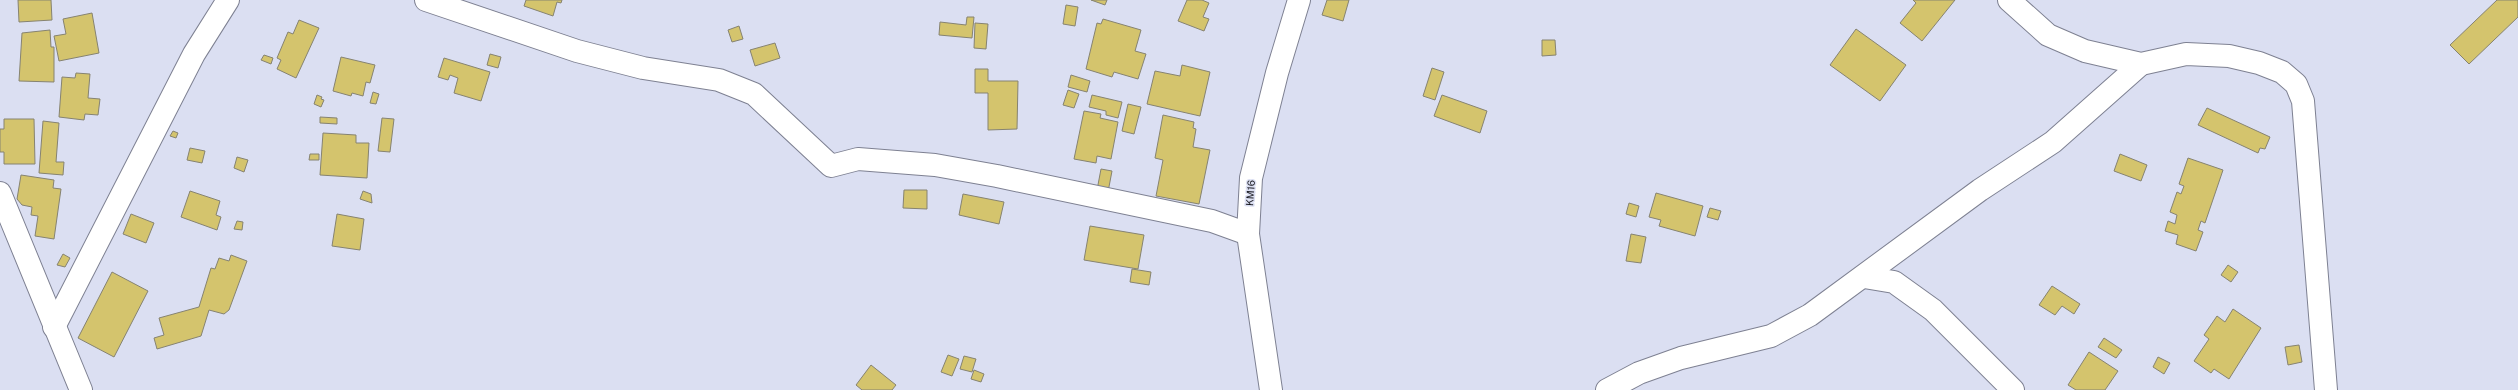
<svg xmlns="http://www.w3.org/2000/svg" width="2518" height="390" font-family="'Public Sans',sans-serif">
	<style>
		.building { fill: #d4c46d; stroke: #868371 }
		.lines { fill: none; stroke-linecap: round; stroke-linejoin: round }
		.street-casing { stroke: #7e8192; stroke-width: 24 }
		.secondary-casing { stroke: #7e8192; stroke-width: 24 }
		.street { stroke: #fff; stroke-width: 22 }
		.secondary { stroke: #fff; stroke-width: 22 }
		.labels { text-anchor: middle; stroke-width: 3; stroke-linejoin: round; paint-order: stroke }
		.street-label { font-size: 10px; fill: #16171d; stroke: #dbdff2 }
	</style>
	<rect width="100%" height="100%" fill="#dbdff2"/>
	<g class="building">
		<polygon points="18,0 51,0 52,20 19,22"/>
		<polygon points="526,0 562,0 561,3 557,2 553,16 524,6"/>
		<polygon points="1091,0 1107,0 1105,5"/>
		<polygon points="1187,0 1202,0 1209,3 1203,17 1209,19 1204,31 1178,21"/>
		<polygon points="1327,0 1349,0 1343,21 1322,15"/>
		<polygon points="1913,0 1955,0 1922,41 1900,23 1916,3"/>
		<polygon points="2497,0 2518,0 2518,17 2469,64 2450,45"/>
		<polygon points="1066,5 1078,7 1075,26 1063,24"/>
		<polygon points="92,13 99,53 59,61 54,36 66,34 63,19"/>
		<polygon points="967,17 974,17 972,38 939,35 940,22 966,25"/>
		<polygon points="1103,19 1141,30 1135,51 1146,54 1138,79 1114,72 1112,77 1086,69 1097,23 1101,24"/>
		<polygon points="299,20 319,28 296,78 277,69 281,60 277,58 288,32 293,34"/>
		<polygon points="975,23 988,24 986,49 974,48"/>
		<polygon points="739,26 743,39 732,42 728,30"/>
		<polygon points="1856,29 1906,65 1880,101 1830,65"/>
		<polygon points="50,30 51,47 54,47 54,82 19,81 22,33"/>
		<polygon points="1542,40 1555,40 1556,55 1542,56"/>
		<polygon points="775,43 780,58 755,66 750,50"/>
		<polygon points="490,54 501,57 498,68 487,65"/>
		<polygon points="264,55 273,58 271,64 261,60"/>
		<polygon points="341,57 375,65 370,83 366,82 363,96 352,93 351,96 333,91"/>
		<polygon points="444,58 490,72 481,101 454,93 458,78 450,75 448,80 438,77"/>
		<polygon points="1182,65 1210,72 1200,116 1147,104 1155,71 1180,76"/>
		<polygon points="1432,68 1444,72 1435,100 1423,96"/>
		<polygon points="975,69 988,69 988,81 1018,81 1017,129 988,130 988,93 975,93"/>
		<polygon points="76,73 90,74 88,98 100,99 98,115 85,114 84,120 59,117 62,77 75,78"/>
		<polygon points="1071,75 1090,81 1087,92 1068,87"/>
		<polygon points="1068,90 1079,94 1074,108 1063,105"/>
		<polygon points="373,92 379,94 376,104 370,103"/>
		<polygon points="317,95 322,97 321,99 324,100 321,107 314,104"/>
		<polygon points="1092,95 1122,102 1118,118 1106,115 1106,111 1089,107"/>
		<polygon points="1442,95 1487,111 1480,133 1434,116"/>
		<polygon points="1128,104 1141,107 1134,134 1122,131"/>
		<polygon points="2207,108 2270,137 2265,149 2260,148 2258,153 2198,125"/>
		<polygon points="1084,111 1101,114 1100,118 1118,122 1111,159 1097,156 1096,163 1074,159"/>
		<polygon points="1163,115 1194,122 1193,128 1196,129 1193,147 1210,150 1199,204 1156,196 1163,160 1155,158"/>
		<polygon points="320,117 337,118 337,124 320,123"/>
		<polygon points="382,118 394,119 390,152 378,151"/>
		<polygon points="4,119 34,119 35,164 4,164 4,152 0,152 0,129 4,129"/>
		<polygon points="43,121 59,123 56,162 64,162 63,175 39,173"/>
		<polygon points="173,131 178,133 176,138 170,136"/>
		<polygon points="323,133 356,135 356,143 369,143 367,178 320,175"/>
		<polygon points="190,148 205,151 202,163 187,160"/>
		<polygon points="310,154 319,154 319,160 309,160"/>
		<polygon points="2120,154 2147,165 2141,181 2114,171"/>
		<polygon points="237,157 248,160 244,172 234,168"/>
		<polygon points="2188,158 2223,170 2205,223 2201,221 2198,230 2203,232 2196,251 2176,244 2178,235 2165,231 2168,221 2175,224 2177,215 2170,212 2177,192 2181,194 2184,186 2179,184"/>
		<polygon points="1101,169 1112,171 1108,192 1097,190"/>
		<polygon points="21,175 54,180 53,188 61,189 54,239 35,236 38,216 31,215 32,207 22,205 17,199"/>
		<polygon points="904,190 927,190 927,209 903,208"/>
		<polygon points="190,191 220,201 216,215 221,217 217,230 181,217"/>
		<polygon points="363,191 371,194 372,203 360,199"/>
		<polygon points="1656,193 1703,206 1695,236 1659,226 1661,220 1649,217"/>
		<polygon points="963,194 1004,202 999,224 959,215"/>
		<polygon points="1629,203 1639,206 1636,217 1626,214"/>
		<polygon points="1710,208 1721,211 1718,220 1707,217"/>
		<polygon points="131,214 154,223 146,243 123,234"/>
		<polygon points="337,214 364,219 360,250 332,246"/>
		<polygon points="237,221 243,222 242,230 234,229"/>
		<polygon points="1090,226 1144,235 1138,269 1084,260"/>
		<polygon points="1631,234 1646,237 1641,263 1626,261"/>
		<polygon points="63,254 70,258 65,267 57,265"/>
		<polygon points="231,255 247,261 229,310 224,314 209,310 201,336 157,349 154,338 164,335 159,318 199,307 211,268 215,269 219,258 229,261"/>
		<polygon points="2228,265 2238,272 2231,282 2221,275"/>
		<polygon points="1132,269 1151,272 1149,285 1130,282"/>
		<polygon points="112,272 148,291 114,357 78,338"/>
		<polygon points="2052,286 2080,304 2074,314 2062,306 2055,315 2039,305"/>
		<polygon points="2233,309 2261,328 2229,379 2214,369 2211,373 2194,361 2209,339 2204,335 2217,316 2225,322"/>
		<polygon points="2104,338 2122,350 2116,358 2098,347"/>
		<polygon points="2299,345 2302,362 2288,365 2285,347"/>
		<polygon points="2089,352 2118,371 2105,390 2076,390 2068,385"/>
		<polygon points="948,355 959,359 952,376 941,372"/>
		<polygon points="964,356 976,359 972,372 960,369"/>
		<polygon points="2158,357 2170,363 2164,374 2153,367"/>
		<polygon points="871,365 896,385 892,390 862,390 856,385"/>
		<polygon points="974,370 984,374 981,382 971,379"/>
	</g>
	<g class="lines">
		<g class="street-casing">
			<g id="street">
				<polyline points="426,0 577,51 643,68 719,80 754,94 831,166 858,159 935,165 997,176 1212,221 1248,234"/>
				<polyline points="2009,0 2048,35 2085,51 2141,64 2186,54 2229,56 2259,63 2282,72 2296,84 2303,101 2326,390"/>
				<polyline points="0,193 81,390"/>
				<polyline points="1864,277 1894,282 1933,310 2013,390"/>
				<polyline points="54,327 194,54 228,0"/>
				<polyline points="1607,390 1639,373 1681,358 1771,336 1810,315 1980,190 2053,142 2141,64"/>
			</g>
		</g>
		<g class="secondary-casing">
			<polyline id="secondary" points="1271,390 1248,234 1251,178 1277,73 1299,0"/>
		</g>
		<use href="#street" class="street"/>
		<use href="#secondary" class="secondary"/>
	</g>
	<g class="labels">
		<g class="street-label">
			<text transform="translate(1250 193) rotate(-86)" y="4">KM16</text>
		</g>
	</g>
</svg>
